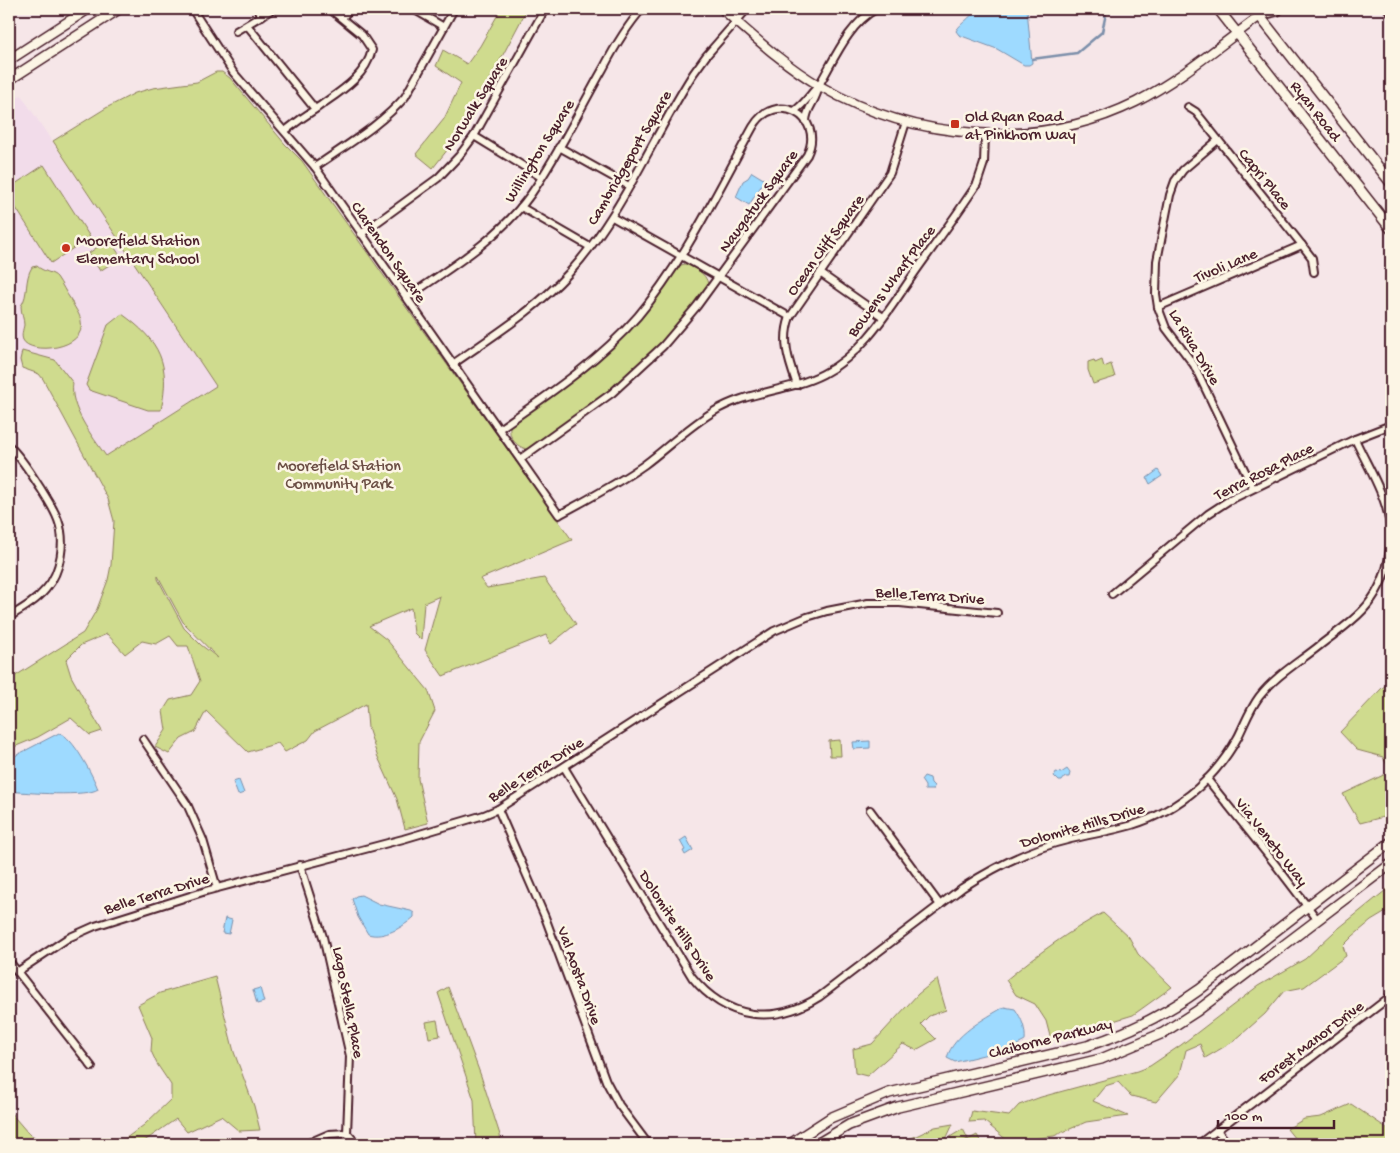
<svg xmlns="http://www.w3.org/2000/svg" width="1400" height="1153" font-family="'Gochi Hand',sans-serif">
	<style>
		.built { fill: #f2dcea }
		.green { fill: #cfdb8e; stroke: #8c7d5c; fill-rule: evenodd }
		.water { fill: #9edaff; stroke: #7c8faa }
		.lines { fill: none; stroke-linecap: round; stroke-linejoin: round }
		.stream { stroke: #7c8faa; stroke-width: 2.5 }
		.minor-casing { stroke: #4a1f2b; stroke-width: 10 }
		.tertiary-casing { stroke: #4a1f2b; stroke-width: 11 }
		.secondary-casing { stroke: #4a1f2b; stroke-width: 12 }
		.minor { stroke: #fcf5e5; stroke-width: 6 }
		.tertiary { stroke: #fcf5e5; stroke-width: 8 }
		.secondary { stroke: #fcf5e5; stroke-width: 9 }
		.poi-dot { fill: #c8321e; stroke: #fcf5e5; stroke-width: 2 }
		.labels { text-anchor: middle; stroke-width: 5; stroke-linejoin: round; paint-order: stroke }
		.street-label { font-size: 16px; fill: #4a1f2b; stroke: #fcf5e5 }
		.poi-label { font-size: 16px; fill: #4a1f2b; stroke: #fcf5e5; text-anchor: start }
		.park-label { font-size: 16px; fill: #6b4e44; stroke: #fcf5e5 }
	</style>
	<rect width="100%" height="100%" fill="#f6e6e8"/>
	<filter id="ink" filterUnits="userSpaceOnUse"><feTurbulence type="fractalNoise" baseFrequency=".02" numOctaves="2"/><feDisplacementMap in="SourceGraphic" scale="10" xChannelSelector="R" yChannelSelector="G"/><feConvolveMatrix kernelMatrix="1 2 1 2 8 2 1 2 1" color-interpolation-filters="sRGB"/></filter>
	<g filter="url(#ink)">
		<polygon class="built" points="21,95 216,386 96,462 37,355 9,369 9,102"/>
		<g class="green">
			<polygon points="501,9 527,9 473,112 456,139 433,168 416,154 444,119 461,83 436,66 443,50 467,64 480,46"/>
			<path d="M216,72H222L230,78L285,144L302,161L572,540L480,579L487,588L544,578L576,624L551,644L546,635L443,676L425,650L440,596L424,603L421,640L414,633L411,608L369,626L387,640L428,690L435,711L419,742L418,779L428,823L405,829L397,799L377,755L368,728L366,704L315,731L308,740L285,752L278,743L248,752L206,711L195,732L181,739L169,754L155,747L166,730L163,711L170,700L191,695L200,681L188,646H178L170,636L156,644L142,641L125,654L107,634L81,645L66,660L71,676L102,731L90,735L71,718L38,737L9,749V680L83,633L97,609L108,580L111,565L114,521L108,499L43,379L39,374L22,368L20,360L22,351L55,360L73,383C69,407 92,436 106,456L216,386L53,141L106,108L135,93L153,88L197,82ZM158,576L183,622L218,658L201,645L184,628L158,579Z"/>
			<polygon points="44,165 90,237 51,263 9,197 9,188"/>
			<polygon points="109,239 121,257 100,271 89,253"/>
			<path d="M685,264C695,268 706,273 708,284C703,296 691,308 683,318C639,372 584,409 528,449C516,448 505,434 512,423L585,370L677,269L681,265Z"/>
			<path d="M37,266C43,272 53,272 57,277C62,284 66,293 71,300C74,307 80,314 81,321C87,350 30,355 23,340C21,335 23,330 24,325C24,319 21,313 21,306C29,294 24,280 32,267Z"/>
			<path d="M122,314C160,341 171,364 161,410H148L89,390L86,385L108,325Z"/>
			<polygon points="1094,360 1095,363 1102,360 1104,367 1111,364 1115,377 1093,384 1088,370 1088,362"/>
			<polygon points="1391,682 1391,815 1360,823 1343,794 1390,772 1383,757 1357,750 1340,732 1382,688"/>
			<polygon points="840,740 841,756 830,756 829,741"/>
			<polygon points="1391,886 1391,909 1371,921 1353,936 1343,946 1346,956 1304,987 1284,991 1265,1014 1234,1041 1205,1058 1200,1044 1186,1050 1180,1074 1156,1102 1131,1096 1118,1082 1105,1086 1093,1101 1128,1116 1086,1122 1054,1136 1009,1142 984,1121 969,1122 972,1111 1009,1116 1019,1105 1041,1097 1137,1071 1150,1066 1181,1045 1258,986 1305,959 1334,932"/>
			<path d="M1103,913L1129,937L1138,954L1172,987L1133,1015L1051,1040L1046,1021L1035,1004L1016,995L1006,980C1036,955 1069,931 1103,913Z"/>
			<polygon points="215,977 234,1052 254,1106 260,1130 239,1131 221,1116 187,1132 176,1119 143,1142 144,1144 118,1144 144,1125 171,1099 171,1085 157,1064 151,1051 152,1038 138,1005 160,993"/>
			<polygon points="937,979 946,1010 929,1016 921,1024 936,1039 916,1050 903,1044 867,1076 855,1073 853,1049 872,1044 918,994"/>
			<polygon points="448,987 481,1076 500,1135 501,1144 476,1144 474,1100 438,993"/>
			<polygon points="437,1020 440,1036 429,1038 426,1022"/>
			<polygon points="1351,1104 1391,1131 1391,1144 1299,1144 1287,1129 1304,1119 1321,1117"/>
			<polygon points="9,1111 28,1133 46,1144 9,1144"/>
			<polygon points="953,1124 947,1137 940,1144 899,1144 935,1127"/>
			<polygon points="963,1129 968,1139 958,1144 955,1144 950,1137"/>
			<polygon points="977,1135 982,1144 960,1144"/>
		</g>
		<g class="water">
			<path d="M975,9H1027L1032,63L1029,65H1024L997,49L959,35L956,31C961,22 971,19 975,9Z"/>
			<polygon points="752,172 765,180 749,205 736,197 743,181 748,178"/>
			<polygon points="1158,470 1162,476 1150,484 1147,478"/>
			<path d="M59,733C72,735 93,776 98,789C88,797 25,793 9,791V759Z"/>
			<polygon points="870,741 870,748 854,749 853,742"/>
			<polygon points="1067,769 1070,773 1069,777 1065,777 1062,781 1059,781 1054,776 1056,772 1061,773"/>
			<polygon points="924,776 930,778 931,783 934,786 933,790 925,790 925,786 921,780"/>
			<polygon points="239,780 244,793 238,795 233,782"/>
			<polygon points="686,837 693,850 685,855 683,851 685,850 680,841"/>
			<path d="M361,895L379,904L411,911L414,913V917C403,927 384,939 368,934L358,917L352,899L356,896Z"/>
			<polygon points="225,918 232,920 229,934 222,933"/>
			<polygon points="260,988 264,1002 257,1004 253,990"/>
			<path d="M1004,1007L1015,1009C1022,1019 1026,1029 1025,1041L1012,1048L955,1062L947,1058C953,1035 984,1019 1004,1007Z"/>
		</g>
		<g class="lines">
			<polyline class="stream" points="1032,59 1077,53 1102,32 1107,9"/>
			<g class="minor-casing">
				<g id="minor">
					<path d="M192,9L233,72L315,167L559,515C588,499 617,484 644,465C667,448 688,427 713,412C746,391 788,392 823,374C866,352 891,306 918,268C938,240 958,213 977,184L984,163L985,134"/>
					<polyline points="257,9 262,16"/>
					<polyline points="413,9 444,27"/>
					<polyline points="1388,9 1391,13"/>
					<polyline points="1260,16 1277,12 1281,9"/>
					<polyline points="342,18 350,9"/>
					<polyline points="247,25 315,109"/>
					<polyline points="236,31 273,9"/>
					<polyline points="1188,107 1196,112 1302,245 1312,258 1314,272"/>
					<path d="M794,111C804,105 810,94 819,85C835,58 848,25 876,9"/>
					<path d="M806,122C806,107 817,102 819,85"/>
					<path d="M285,131C295,123 306,115 317,108C339,92 365,78 372,50L362,35L330,9"/>
					<polyline points="474,136 541,177"/>
					<polyline points="1218,140 1183,170 1175,181 1170,195 1157,261 1156,294 1158,307 1166,328 1194,365 1253,488"/>
					<polyline points="559,147 629,186"/>
					<path d="M315,167C346,145 380,126 405,97L454,9"/>
					<polyline points="521,207 590,247"/>
					<polyline points="612,217 790,317"/>
					<polyline points="361,234 438,178 459,156 474,136 545,9"/>
					<polyline points="820,273 883,317"/>
					<path d="M406,298C450,268 499,239 531,194C558,155 579,111 603,69C614,48 626,27 642,9"/>
					<polyline points="1158,307 1302,245"/>
					<path d="M453,364C493,336 535,310 569,273C622,215 651,140 693,74L706,56L747,9"/>
					<path d="M797,385C789,362 781,341 790,317L890,173L906,122"/>
					<path d="M499,429C548,395 599,361 638,316C685,260 718,190 753,127C775,89 826,116 807,155L697,306L663,346L612,393L520,459"/>
					<path d="M9,446C22,458 31,474 41,489C47,499 54,509 58,520C66,541 61,572 46,589C36,601 22,609 9,617"/>
					<polyline points="1112,594 1208,514 1228,501 1355,439 1391,425"/>
					<polyline points="143,739 187,804 203,840 217,888"/>
					<path d="M564,767L692,977C726,1019 773,1026 819,997L962,888C996,866 1032,848 1071,839C1104,831 1136,828 1165,811C1196,794 1221,768 1238,737C1245,723 1250,709 1259,697C1275,676 1299,662 1319,646C1334,634 1350,624 1363,610C1389,582 1397,540 1385,504C1378,482 1365,461 1355,439"/>
					<polyline points="1207,779 1275,864 1317,919"/>
					<polyline points="498,809 545,917 606,1081 619,1105 648,1144"/>
					<polyline points="870,810 940,905"/>
					<polyline points="300,865 323,937 350,1056 347,1133 357,1144"/>
					<polyline points="9,961 92,1067"/>
					<polyline points="17,972 68,938 95,926 206,891 403,839 484,815 498,809 774,631 807,617 827,611 868,603 900,603 997,613"/>
					<polyline points="1217,1130 1228,1144"/>
					<polyline points="306,1144 329,1134 347,1133"/>
					<polyline points="1199,1144 1391,996"/>
				</g>
			</g>
			<g class="tertiary-casing">
				<path id="tertiary" d="M722,9C753,36 784,65 820,86C914,141 1037,151 1136,102C1181,79 1219,46 1260,16"/>
			</g>
			<g class="secondary-casing">
				<g id="secondary">
					<polyline points="1218,9 1391,229"/>
					<polyline points="1254,9 1391,183"/>
					<polyline points="9,60 88,9"/>
					<polyline points="9,80 119,9"/>
					<path d="M790,1144L830,1118L889,1093L1087,1046C1128,1033 1164,1015 1199,990L1391,842"/>
					<polyline points="817,1144 849,1125 898,1107 1101,1059 1163,1033 1197,1011 1391,864"/>
				</g>
			</g>
			<use href="#minor" class="minor"/>
			<use href="#tertiary" class="tertiary"/>
			<use href="#secondary" class="secondary"/>
		</g>
	</g>
	<g class="poi-dot">
		<rect x="950" y="119" width="10" height="10" rx="2.5"/>
		<circle cx="66" cy="248" r="5"/>
	</g>
	<g class="labels">
		<g class="street-label">
			<text transform="translate(474 103) rotate(-58)" y="6">Norwalk Square</text>
			<text transform="translate(1317 110) rotate(52)" y="6">Ryan Road</text>
			<text transform="translate(538 150) rotate(-58)" y="6">Willington Square</text>
			<text transform="translate(628 157) rotate(-60)" y="6">Cambridgeport Square</text>
			<text transform="translate(1266 178) rotate(51)" y="6">Capri Place</text>
			<text transform="translate(757 200) rotate(-54)" y="6">Naugatuck Square</text>
			<text transform="translate(824 244) rotate(-54)" y="6">Ocean Cliff Square</text>
			<text transform="translate(390 251) rotate(55)" y="6">Clarendon Square</text>
			<text transform="translate(1225 264) rotate(-23)" y="6">Tivoli Lane</text>
			<text transform="translate(890 280) rotate(-53)" y="6">Bowens Wharf Place</text>
			<text transform="translate(1196 346) rotate(59)" y="6">La Riva Drive</text>
			<text transform="translate(1263 470) rotate(-27)" y="6">Terra Rosa Place</text>
			<text transform="translate(930 594) rotate(4)" y="6">Belle Terra Drive</text>
			<text transform="translate(535 768) rotate(-32)" y="6">Belle Terra Drive</text>
			<text transform="translate(1082 824) rotate(-16)" y="6">Dolomite Hills Drive</text>
			<text transform="translate(1273 841) rotate(52)" y="6">Via Veneto Way</text>
			<text transform="translate(156 892) rotate(-17)" y="6">Belle Terra Drive</text>
			<text transform="translate(679 925) rotate(57)" y="6">Dolomite Hills Drive</text>
			<text transform="translate(581 975) rotate(70)" y="6">Val Aosta Drive</text>
			<text transform="translate(350 1002) rotate(79)" y="6">Lago Stella Place</text>
			<text transform="translate(1050 1037) rotate(-14)" y="6">Claiborne Parkway</text>
			<text transform="translate(1310 1041) rotate(-37)" y="6">Forest Manor Drive</text>
		</g>
		<g class="poi-label">
			<text x="965" y="121">Old Ryan Road<tspan x="965" dy="18">at Pinkhorn Way</tspan></text>
			<text x="76" y="245">Moorefield Station<tspan x="76" dy="18">Elementary School</tspan></text>
		</g>
		<g class="park-label">
			<text x="339" y="470">Moorefield Station<tspan x="339" dy="18">Community Park</tspan></text>
		</g>
	</g>
	<rect width="1400" height="1153" fill="none" stroke="#fcf5e5" stroke-width="30"/>
	<rect x="15" y="15" width="1370" height="1123" fill="none" stroke="#4a1f2b" stroke-width="2" filter="url(#ink)"/>
	<path d="M1218 1120v8h116v-8" fill="none" stroke="#4a1f2b" stroke-width="2.5"/>
	<text x="1225" y="1120" font-size="15" fill="#4a1f2b" stroke="#fcf5e5" stroke-width="4" paint-order="stroke">100 m</text>
</svg>
